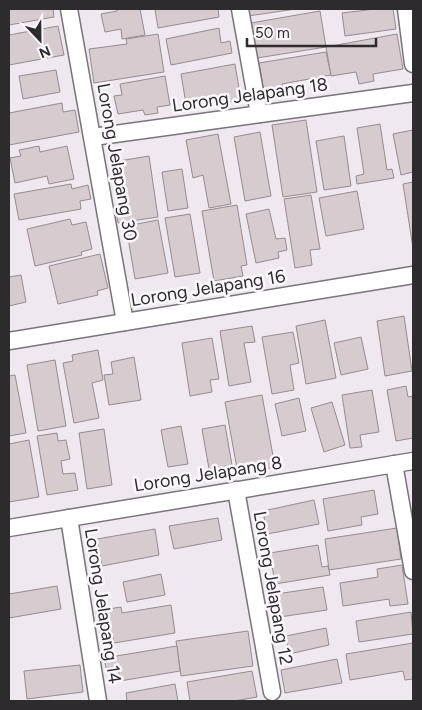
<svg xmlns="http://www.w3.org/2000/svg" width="422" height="710" font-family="Figtree,sans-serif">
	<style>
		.building { fill: #d6cccf; stroke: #968c90 }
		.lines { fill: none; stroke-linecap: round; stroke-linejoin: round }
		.minor-casing { stroke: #79737a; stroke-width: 19 }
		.minor { stroke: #fff; stroke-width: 16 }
		.labels { text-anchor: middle; stroke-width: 5; stroke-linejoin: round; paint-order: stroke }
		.street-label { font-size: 18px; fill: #2d2b2e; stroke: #fcf6fd }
	</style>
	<rect width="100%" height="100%" fill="#efe8f0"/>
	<g class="building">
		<polygon points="9,9 53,9 54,17 9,25"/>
		<polygon points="117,9 140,9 145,35 122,39 121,29 105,32 101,14 117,11"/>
		<polygon points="155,9 218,9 219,17 158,28"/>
		<polygon points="247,9 296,9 248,16"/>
		<polygon points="375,9 393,9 396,29 345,36 342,13"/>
		<polygon points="320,11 326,47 257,58 251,23"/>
		<polygon points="58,26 64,55 9,65 9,35"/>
		<polygon points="219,28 221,43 230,41 232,53 171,65 166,39"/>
		<polygon points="158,34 164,72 94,83 89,49 127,44 126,39"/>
		<polygon points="397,34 403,69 373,74 374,81 359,84 356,72 331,76 326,47"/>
		<polygon points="326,52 331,75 282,84 285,94 273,97 267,94 263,87 259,63"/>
		<polygon points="235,64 241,100 187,110 181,74"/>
		<polygon points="56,70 60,92 23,99 19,76"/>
		<polygon points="165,76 170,105 157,107 158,113 145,115 143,110 118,114 114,96 122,95 120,84"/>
		<polygon points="62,103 63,112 75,110 79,132 9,145 9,113"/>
		<polygon points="306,120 317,192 283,197 272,125"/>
		<polygon points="380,124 387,170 392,169 394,178 357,184 356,176 364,174 357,128"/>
		<polygon points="413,130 413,172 401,175 393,134"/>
		<polygon points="260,132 271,196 245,201 234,137"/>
		<polygon points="218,134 231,204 209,208 203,175 193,178 186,140"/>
		<polygon points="344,136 351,186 324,190 316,141"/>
		<polygon points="39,146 40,152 67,146 74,179 49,184 47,176 15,183 10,158 21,156 19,150"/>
		<polygon points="149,156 158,217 118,223 115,206 126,205 119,161"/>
		<polygon points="182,169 188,208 168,211 162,172"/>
		<polygon points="413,182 413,248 403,184"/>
		<polygon points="71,184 72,189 88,185 91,199 80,201 81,209 19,220 14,194"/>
		<polygon points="357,191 364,229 326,236 319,198"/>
		<polygon points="311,195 320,249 310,250 312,265 295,268 284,199"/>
		<polygon points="237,205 247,265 241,266 243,276 214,281 202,211"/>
		<polygon points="269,209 276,239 285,238 287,250 278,252 279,258 256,263 246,214"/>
		<polygon points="190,214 200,273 175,277 165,218"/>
		<polygon points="70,219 72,225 86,222 92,249 81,252 82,255 35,266 27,229"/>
		<polygon points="158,220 168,273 135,279 126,226"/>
		<polygon points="100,254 108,288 97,291 98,295 58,304 49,266"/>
		<polygon points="21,275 26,302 9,306 9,277"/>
		<polygon points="404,316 412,371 385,376 377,321"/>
		<polygon points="325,320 336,378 306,384 296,326"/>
		<polygon points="252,326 255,342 244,343 251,382 229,386 220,331"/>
		<polygon points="293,332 299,363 290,365 294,390 272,394 262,337"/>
		<polygon points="361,337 368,369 341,375 334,343"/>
		<polygon points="212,338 219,379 210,380 212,392 190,396 182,343"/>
		<polygon points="98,350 103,380 92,383 99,418 74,423 63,363 73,361 72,355"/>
		<polygon points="134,357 141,400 109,405 104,375 113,374 111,362"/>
		<polygon points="55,360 66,426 38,431 27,365"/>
		<polygon points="15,375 26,433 9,436 9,376"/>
		<polygon points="406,386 408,397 413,396 413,438 396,441 387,390"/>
		<polygon points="372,390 379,432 360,435 362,447 350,448 342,395"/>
		<polygon points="262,395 275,467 238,474 225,402"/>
		<polygon points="299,398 306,431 282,436 275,404"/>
		<polygon points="332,402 345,445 324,452 311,408"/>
		<polygon points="225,425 232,465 209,469 202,429"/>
		<polygon points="181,426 188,464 168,467 161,430"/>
		<polygon points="104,429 112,485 87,489 79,433"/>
		<polygon points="57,433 58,441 66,440 70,459 61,461 63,474 75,473 78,490 47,495 37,436"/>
		<polygon points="29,440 39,497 9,502 9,444"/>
		<polygon points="374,490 378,514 361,517 362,525 328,531 323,499"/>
		<polygon points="314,500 319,524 267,534 263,511"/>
		<polygon points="218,518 222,540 174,549 169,526"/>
		<polygon points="397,528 401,559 329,570 325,539"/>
		<polygon points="155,529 159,555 102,566 97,539"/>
		<polygon points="318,545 322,567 328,566 330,575 275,584 270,553"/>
		<polygon points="402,565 408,604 390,606 389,599 343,606 340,583 378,577 377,569"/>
		<polygon points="161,574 165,595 127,602 123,582"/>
		<polygon points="57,586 61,609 9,618 9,594"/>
		<polygon points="323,587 327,610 273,618 270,595"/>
		<polygon points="171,605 175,633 114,643 112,632 100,633 96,611 121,607 122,613"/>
		<polygon points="411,612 413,634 359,642 356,621"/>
		<polygon points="326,628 329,645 289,654 286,636"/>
		<polygon points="248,631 253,666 181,676 176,641"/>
		<polygon points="413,643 413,679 405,680 403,671 350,680 346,654"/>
		<polygon points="177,646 180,671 120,681 118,667 106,668 104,658"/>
		<polygon points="337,659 342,683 285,693 281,670"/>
		<polygon points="80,665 83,692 27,699 24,671"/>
		<polygon points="252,671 257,697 234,701 190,701 187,682"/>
		<polygon points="175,684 178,701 127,701 126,693"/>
	</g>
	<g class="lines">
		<g class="minor-casing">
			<g id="minor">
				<polyline points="69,9 125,322"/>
				<polyline points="240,9 259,114"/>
				<polyline points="406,9 413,64"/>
				<polyline points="93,137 413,93"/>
				<polyline points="9,341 413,275"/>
				<polyline points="394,464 413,571"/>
				<polyline points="236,490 272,692"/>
				<polyline points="69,518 98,701"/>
				<polyline points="9,528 413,461"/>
			</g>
		</g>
		<use href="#minor" class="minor"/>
	</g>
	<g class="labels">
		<g class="street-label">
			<text transform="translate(250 95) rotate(-8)" y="6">Lorong Jelapang 18</text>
			<text transform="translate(117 162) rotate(80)" y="6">Lorong Jelapang 30</text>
			<text transform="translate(208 288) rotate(-9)" y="6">Lorong Jelapang 16</text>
			<text transform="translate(208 474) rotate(-9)" y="6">Lorong Jelapang 8</text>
			<text transform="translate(273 588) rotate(80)" y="6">Lorong Jelapang 12</text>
			<text transform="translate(103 606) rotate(81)" y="6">Lorong Jelapang 14</text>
		</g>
	</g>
	<rect width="422" height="710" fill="none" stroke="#2d2b2e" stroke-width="20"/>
	<g transform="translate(40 40) rotate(158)" stroke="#fcf6fd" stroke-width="4" paint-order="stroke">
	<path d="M0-4L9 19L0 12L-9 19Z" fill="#2d2b2e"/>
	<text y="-8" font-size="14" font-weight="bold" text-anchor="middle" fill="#2d2b2e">N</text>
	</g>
	<path d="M247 38v8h129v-8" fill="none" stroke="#2d2b2e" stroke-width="2.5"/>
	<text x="255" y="38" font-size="15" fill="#2d2b2e" stroke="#fcf6fd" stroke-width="4" paint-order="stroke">50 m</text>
</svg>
